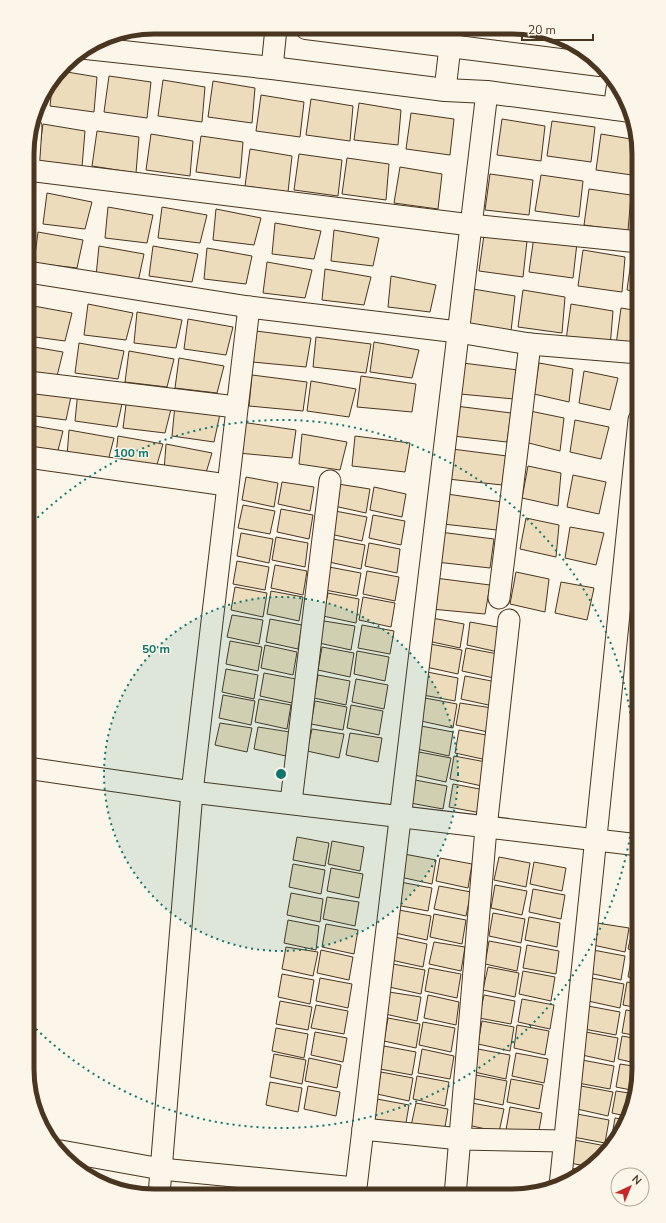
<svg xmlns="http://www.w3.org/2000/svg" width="666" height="1223" font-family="'Nunito Sans',sans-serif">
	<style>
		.building { fill: #ecdcbc; stroke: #4a3520 }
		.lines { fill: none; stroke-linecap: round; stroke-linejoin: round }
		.street-casing { stroke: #4a3520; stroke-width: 23 }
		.secondary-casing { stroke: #4a3520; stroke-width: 24 }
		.street { stroke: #fbf6e9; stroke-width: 21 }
		.secondary { stroke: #fbf6e9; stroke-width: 22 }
		.ring { fill: none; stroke: #0f766e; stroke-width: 2; stroke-dasharray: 2 4 }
		.rim { fill: none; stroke: #4a3520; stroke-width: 5 }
		.centre { fill: #0f766e; stroke: #fbf6e9; stroke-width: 2 }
		.ring-label { font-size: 12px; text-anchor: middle; font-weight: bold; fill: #0f766e; stroke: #fbf6e9; stroke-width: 3; stroke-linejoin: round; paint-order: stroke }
	</style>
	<rect width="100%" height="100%" fill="#fbf6e9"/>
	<g class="building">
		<polygon points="61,71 97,77 94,112 50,106 53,80"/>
		<polygon points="109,76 151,82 147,118 104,112"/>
		<polygon points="163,80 205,87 202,122 158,116"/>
		<polygon points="213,81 255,88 252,123 208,117"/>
		<polygon points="261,95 304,102 300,137 256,131"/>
		<polygon points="311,99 353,106 350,141 306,135"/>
		<polygon points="359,103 401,110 398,145 354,140"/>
		<polygon points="411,113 454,119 450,155 406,149"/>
		<polygon points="502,119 545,126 541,161 497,155"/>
		<polygon points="552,121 595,127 591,162 547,156"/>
		<polygon points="43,124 85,131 82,167 38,161"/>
		<polygon points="97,131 139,137 136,173 92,166"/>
		<polygon points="151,134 193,141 190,176 146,170"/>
		<polygon points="601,134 637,140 639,154 639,176 596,170"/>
		<polygon points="201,136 243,142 240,178 196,172"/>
		<polygon points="250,149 292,156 288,192 245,186"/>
		<polygon points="299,154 342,160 338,196 294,190"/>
		<polygon points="347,158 389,164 386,200 342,194"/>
		<polygon points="400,167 442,174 438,209 394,203"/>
		<polygon points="490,174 533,180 529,215 485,210"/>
		<polygon points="541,175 583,181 579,217 535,211"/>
		<polygon points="589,189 631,195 628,231 584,225"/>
		<polygon points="47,193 92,202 85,229 43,224"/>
		<polygon points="639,193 639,230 634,229"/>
		<polygon points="108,207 153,215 147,243 105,238"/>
		<polygon points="162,207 207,215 200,243 158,238"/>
		<polygon points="216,209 261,218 254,245 213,240"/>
		<polygon points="275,223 321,231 314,259 272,254"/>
		<polygon points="334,230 379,238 373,266 331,261"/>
		<polygon points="38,232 83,240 77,268 34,263"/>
		<polygon points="484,235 527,241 523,277 479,271"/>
		<polygon points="534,236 577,243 573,278 529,272"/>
		<polygon points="99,246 144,254 138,282 96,276"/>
		<polygon points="153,246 198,254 192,282 149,276"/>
		<polygon points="207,248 252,256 246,284 204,279"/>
		<polygon points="583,250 625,257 622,292 578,286"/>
		<polygon points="632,254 639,255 639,292 627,290"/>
		<polygon points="267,262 312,270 305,298 263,293"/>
		<polygon points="325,269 371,277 364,305 322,300"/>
		<polygon points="391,276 436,285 430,312 388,307"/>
		<polygon points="473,289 515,296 511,331 467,325"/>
		<polygon points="523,290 565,297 562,333 518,327"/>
		<polygon points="88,304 133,313 126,340 84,335"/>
		<polygon points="571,304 613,311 610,347 566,340"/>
		<polygon points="28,305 72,313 65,341 28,336"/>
		<polygon points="621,308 639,311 639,348 616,345"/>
		<polygon points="137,312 182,320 176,348 134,343"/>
		<polygon points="188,319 233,327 226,355 184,349"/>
		<polygon points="256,331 311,338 306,367 252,362"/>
		<polygon points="316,337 371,344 366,373 313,367"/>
		<polygon points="374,342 419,350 412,378 370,372"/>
		<polygon points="79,343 124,351 118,379 75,373"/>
		<polygon points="28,346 63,352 56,380 28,376"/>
		<polygon points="129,351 174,359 167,387 125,382"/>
		<polygon points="179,358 224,366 217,393 175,388"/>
		<polygon points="463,363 518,370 514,399 460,394"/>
		<polygon points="539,363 573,369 569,402 534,394"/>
		<polygon points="584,371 618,378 610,410 579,403"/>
		<polygon points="252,375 307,382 303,411 249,406"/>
		<polygon points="361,376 416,384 412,412 357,407"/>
		<polygon points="311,381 356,389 349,417 307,411"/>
		<polygon points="28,384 72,392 66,420 28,415"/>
		<polygon points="78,391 123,399 117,427 75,421"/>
		<polygon points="127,397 172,405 165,433 123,428"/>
		<polygon points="175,405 220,414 214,442 172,436"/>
		<polygon points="456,406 511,413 507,442 453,436"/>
		<polygon points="530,411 564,418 560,451 525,442"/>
		<polygon points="575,420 609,427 601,459 570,452"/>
		<polygon points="241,422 296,430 292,458 238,453"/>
		<polygon points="28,425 63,431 57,454 28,451"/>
		<polygon points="69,430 114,438 108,461 67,456"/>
		<polygon points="302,434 347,442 340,470 299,464"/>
		<polygon points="118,436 163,444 156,468 115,462"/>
		<polygon points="355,436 410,443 405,472 352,466"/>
		<polygon points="166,444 212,453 205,476 164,471"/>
		<polygon points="452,449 507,456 502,485 448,479"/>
		<polygon points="528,466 561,473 558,506 522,498"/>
		<polygon points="573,475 606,482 599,514 567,507"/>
		<polygon points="246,477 278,483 274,507 242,500"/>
		<polygon points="282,482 314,487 310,511 278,504"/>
		<polygon points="338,484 370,489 366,513 334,506"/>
		<polygon points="374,487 406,494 402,517 370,510"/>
		<polygon points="447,494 502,502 497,530 443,524"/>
		<polygon points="243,505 275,511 270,534 238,528"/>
		<polygon points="281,509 313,515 309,539 277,532"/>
		<polygon points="335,511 367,517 362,541 330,534"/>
		<polygon points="373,515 405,521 401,545 369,538"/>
		<polygon points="526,518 559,525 556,557 520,549"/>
		<polygon points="570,527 604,533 596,565 565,558"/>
		<polygon points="440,532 494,539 490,568 436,562"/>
		<polygon points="241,533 273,539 269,563 237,556"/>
		<polygon points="276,537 308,543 305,567 272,560"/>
		<polygon points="333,539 365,545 361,569 329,562"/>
		<polygon points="369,543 400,549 397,573 365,566"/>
		<polygon points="237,561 269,567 265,590 233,584"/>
		<polygon points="275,565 307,571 303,595 271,588"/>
		<polygon points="329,567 361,573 357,596 325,590"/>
		<polygon points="367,571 399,577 395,601 363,594"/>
		<polygon points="516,572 549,579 545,612 510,604"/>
		<polygon points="435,578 490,585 485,614 431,609"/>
		<polygon points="561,582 594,588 587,620 555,613"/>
		<polygon points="235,587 267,593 263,617 231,610"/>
		<polygon points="271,591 303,597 299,621 267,614"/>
		<polygon points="328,593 359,599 356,623 323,616"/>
		<polygon points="363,597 395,603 391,627 359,620"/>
		<polygon points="232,615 263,620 259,644 227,637"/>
		<polygon points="432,618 464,624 460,648 428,641"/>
		<polygon points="270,619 302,625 298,649 266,642"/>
		<polygon points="324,621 355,626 351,650 319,643"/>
		<polygon points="470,622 503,628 498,652 467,645"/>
		<polygon points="362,625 394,631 390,654 358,648"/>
		<polygon points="230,641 262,647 258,671 226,664"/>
		<polygon points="430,644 462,650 458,674 426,667"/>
		<polygon points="265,645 297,652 293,675 261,668"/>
		<polygon points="322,647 354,653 350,677 318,670"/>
		<polygon points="466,648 498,654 494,678 462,671"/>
		<polygon points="357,651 389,657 385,681 354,674"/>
		<polygon points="226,669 258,675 254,699 222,692"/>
		<polygon points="427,672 458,678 455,701 423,695"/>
		<polygon points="264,673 296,679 292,703 260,696"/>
		<polygon points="318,675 350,681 346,705 314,698"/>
		<polygon points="465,676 497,682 493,706 461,699"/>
		<polygon points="356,679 388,685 384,709 352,702"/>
		<polygon points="223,695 255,701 251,725 219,718"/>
		<polygon points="425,698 457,704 453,728 421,721"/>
		<polygon points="259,699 291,705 287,729 255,722"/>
		<polygon points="315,701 347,707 343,730 311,724"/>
		<polygon points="460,703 492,708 488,732 456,725"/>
		<polygon points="351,705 383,711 379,735 347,728"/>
		<polygon points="220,723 252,728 247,752 215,745"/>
		<polygon points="421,726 453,732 449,756 417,749"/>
		<polygon points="258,727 290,732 286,756 254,749"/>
		<polygon points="312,729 344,734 339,758 307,751"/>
		<polygon points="459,730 492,736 487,760 455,753"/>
		<polygon points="350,733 382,738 378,762 346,755"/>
		<polygon points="419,752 451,758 446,782 414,775"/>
		<polygon points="454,756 486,762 482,786 450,779"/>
		<polygon points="415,780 447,786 443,809 410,803"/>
		<polygon points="453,784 485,790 481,813 449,807"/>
		<polygon points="297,837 329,843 325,866 293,860"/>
		<polygon points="332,841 364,847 360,871 328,864"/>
		<polygon points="404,854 436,860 432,884 400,877"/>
		<polygon points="499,857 530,863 526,887 494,880"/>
		<polygon points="440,858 472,864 468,888 436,881"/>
		<polygon points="534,862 566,868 562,891 530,884"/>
		<polygon points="293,864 325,870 321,894 289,887"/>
		<polygon points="331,868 363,874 359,898 327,891"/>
		<polygon points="400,882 432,888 428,911 396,905"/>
		<polygon points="495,885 527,891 522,915 491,908"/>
		<polygon points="439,886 471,892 466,916 434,909"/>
		<polygon points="533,889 565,895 561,919 529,912"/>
		<polygon points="291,893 323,899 320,922 287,915"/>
		<polygon points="327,897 359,902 355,926 323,919"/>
		<polygon points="399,910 431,916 427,940 395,933"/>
		<polygon points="493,913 525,919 521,943 489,936"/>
		<polygon points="434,914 466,920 462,944 430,937"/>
		<polygon points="529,917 560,923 557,947 525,940"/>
		<polygon points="288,920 319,926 316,950 284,943"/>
		<polygon points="597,923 629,928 625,952 593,945"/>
		<polygon points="326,924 358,930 354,954 322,947"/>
		<polygon points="633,927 639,928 639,952 628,949"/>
		<polygon points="395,937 427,944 423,967 391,960"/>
		<polygon points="489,941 521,947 517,971 485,964"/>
		<polygon points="434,942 465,947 461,971 429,964"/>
		<polygon points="527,945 559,951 556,974 523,968"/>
		<polygon points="286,947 318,952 313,976 282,969"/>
		<polygon points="321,950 353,957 349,980 317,973"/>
		<polygon points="593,950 625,956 621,980 589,973"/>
		<polygon points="632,954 639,956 639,979 628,977"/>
		<polygon points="393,964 425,970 421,994 389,987"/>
		<polygon points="488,967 519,973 515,997 483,990"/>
		<polygon points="429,968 461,974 457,998 425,991"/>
		<polygon points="523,971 555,977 551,1001 519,994"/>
		<polygon points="282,974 314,980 310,1004 278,997"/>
		<polygon points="320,978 352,984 348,1008 316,1001"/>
		<polygon points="592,978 624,984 620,1008 588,1001"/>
		<polygon points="627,982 639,984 639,1008 623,1005"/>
		<polygon points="389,992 421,997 417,1021 385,1014"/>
		<polygon points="428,995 459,1002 456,1025 424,1018"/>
		<polygon points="484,995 515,1001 511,1024 479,1018"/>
		<polygon points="522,999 554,1005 550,1029 518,1022"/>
		<polygon points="280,1001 312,1007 308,1030 276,1024"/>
		<polygon points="316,1005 348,1011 344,1034 311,1028"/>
		<polygon points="588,1006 620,1012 616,1035 584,1029"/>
		<polygon points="626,1010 639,1012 639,1036 622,1033"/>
		<polygon points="388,1018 420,1024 416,1048 384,1041"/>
		<polygon points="482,1021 514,1027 510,1051 478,1044"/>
		<polygon points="423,1022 455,1028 451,1052 419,1045"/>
		<polygon points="517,1025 549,1031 545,1055 514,1048"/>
		<polygon points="276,1028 308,1034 304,1058 272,1051"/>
		<polygon points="315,1032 347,1038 343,1062 311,1055"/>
		<polygon points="586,1032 618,1038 614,1062 582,1055"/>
		<polygon points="622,1036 639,1039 639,1064 618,1059"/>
		<polygon points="384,1046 416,1052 412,1075 380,1069"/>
		<polygon points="422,1049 454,1056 450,1079 418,1073"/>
		<polygon points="478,1049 510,1055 506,1079 474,1072"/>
		<polygon points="516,1053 548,1059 544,1083 512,1076"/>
		<polygon points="274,1054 306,1060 302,1084 270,1077"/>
		<polygon points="309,1058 341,1065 337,1088 305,1081"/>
		<polygon points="582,1060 614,1066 610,1089 578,1083"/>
		<polygon points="620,1064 639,1067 636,1091 616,1087"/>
		<polygon points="381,1072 413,1078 409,1101 377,1094"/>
		<polygon points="476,1075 507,1081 503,1105 471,1098"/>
		<polygon points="417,1076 449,1082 445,1106 413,1099"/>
		<polygon points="511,1079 543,1085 539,1109 507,1102"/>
		<polygon points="270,1082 302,1088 298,1112 266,1105"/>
		<polygon points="308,1086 340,1092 336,1116 304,1109"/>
		<polygon points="581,1086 613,1092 608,1116 577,1109"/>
		<polygon points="616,1091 635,1094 630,1117 612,1113"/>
		<polygon points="377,1099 409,1105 405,1129 373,1122"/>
		<polygon points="416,1103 448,1109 444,1133 411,1126"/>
		<polygon points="472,1103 504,1109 499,1132 468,1125"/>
		<polygon points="510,1107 542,1113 538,1136 506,1130"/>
		<polygon points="577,1114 609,1120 605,1143 573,1137"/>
		<polygon points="615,1118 628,1120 616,1142 611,1141"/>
		<polygon points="574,1140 606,1146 605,1154 591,1167 570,1163"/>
		<polygon points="570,1168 587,1171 568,1182"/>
	</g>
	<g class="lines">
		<g class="street-casing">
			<g id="street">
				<polyline points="272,68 276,28"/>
				<polyline points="445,90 452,29"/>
				<polyline points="614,109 617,89"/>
				<polyline points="28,170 471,225 639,242"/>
				<polyline points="28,172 31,127"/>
				<polyline points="28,272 249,307 458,332 530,344 639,353"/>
				<polyline points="28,382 236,407"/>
				<polyline points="28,457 227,485"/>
				<polyline points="499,598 530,344"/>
				<polyline points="27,768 192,792 249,307"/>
				<polyline points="291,802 330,481"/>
				<polyline points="363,1129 460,1139 564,1141"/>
				<polyline points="61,1151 161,1169 355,1188"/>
				<polyline points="560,1186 639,420"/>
				<polyline points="159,1195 192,792 639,845"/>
				<polyline points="355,1196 487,92"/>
				<polyline points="455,1196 486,828 509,620"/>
			</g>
		</g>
		<g class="secondary-casing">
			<g id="secondary">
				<polyline points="306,28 600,65"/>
				<polyline points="86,48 272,68 445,90 487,92 631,111"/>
			</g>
		</g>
		<use href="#street" class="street"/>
		<use href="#secondary" class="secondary"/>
	</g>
	<circle cx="281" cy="774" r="177" fill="#0f766e" fill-opacity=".12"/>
	<g class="ring">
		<circle cx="281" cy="774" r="177"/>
		<path d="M29 526A354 354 0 1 1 29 1022"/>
	</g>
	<path d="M0 0H666V1223H0ZM154 34H512A120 120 0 0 1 632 154V1069A120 120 0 0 1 512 1189H154A120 120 0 0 1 34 1069V154A120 120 0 0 1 154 34Z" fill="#fbf6e9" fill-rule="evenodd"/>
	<path class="rim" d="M154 34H512A120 120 0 0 1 632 154V1069A120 120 0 0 1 512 1189H154A120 120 0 0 1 34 1069V154A120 120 0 0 1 154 34Z"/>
	<circle cx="281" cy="774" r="6" class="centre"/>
	<g class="ring-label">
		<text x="131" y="457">100 m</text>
		<text x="156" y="653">50 m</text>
	</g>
	<g transform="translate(630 1187) rotate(44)"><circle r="19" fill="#fbf6e9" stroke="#b4a999"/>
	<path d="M0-3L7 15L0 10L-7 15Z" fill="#c62828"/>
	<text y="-6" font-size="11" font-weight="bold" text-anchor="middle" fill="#4a3520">N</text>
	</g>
	<path d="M522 34v6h71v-6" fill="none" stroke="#4a3520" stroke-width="2"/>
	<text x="528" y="34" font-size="12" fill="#4a3520" stroke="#fbf6e9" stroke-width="3" paint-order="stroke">20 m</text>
</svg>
